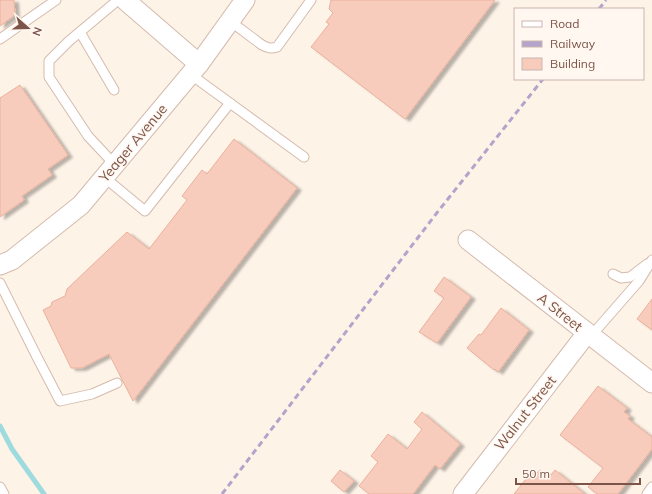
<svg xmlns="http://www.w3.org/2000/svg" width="652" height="494" font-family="Mulish,sans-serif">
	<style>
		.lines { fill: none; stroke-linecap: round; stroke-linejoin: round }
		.stream { stroke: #9edbde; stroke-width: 5 }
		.building { fill: #f7ccbc; stroke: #ebb09b; filter: url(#shadow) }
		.lane-casing { stroke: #d5bbae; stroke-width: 11 }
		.street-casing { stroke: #d5bbae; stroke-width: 21 }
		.lane { stroke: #fff; stroke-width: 9 }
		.street { stroke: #fff; stroke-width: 19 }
		.rail { stroke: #b4a3cb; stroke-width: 3; stroke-dasharray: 6 4; stroke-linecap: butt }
		.labels { text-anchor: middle; stroke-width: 3; stroke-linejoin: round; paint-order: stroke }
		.street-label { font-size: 14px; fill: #7c5448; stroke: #fff7f0 }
	</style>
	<defs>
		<filter id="shadow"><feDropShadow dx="4.5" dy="2.5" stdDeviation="1" flood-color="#0004"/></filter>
	</defs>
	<rect width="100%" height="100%" fill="#fef3e7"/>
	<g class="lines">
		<polyline class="stream" points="0,426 12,449 44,494"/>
	</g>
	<g class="building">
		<polygon points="0,0 14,0 15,15 0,26"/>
		<polygon points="331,0 495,0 405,119 311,47 329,24 326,22 333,13 329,9"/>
		<polygon points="20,85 68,155 48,169 52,175 22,196 24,200 0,217 0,98"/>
		<polygon points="234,139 297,188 133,401 109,354 82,368 71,368 43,310 51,306 52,302 65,296 67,289 127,232 149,249 187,200 182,196 189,187 202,170 207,174"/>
		<polygon points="444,277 471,297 437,343 419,332 444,298 434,291"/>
		<polygon points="652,299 652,330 637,319"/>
		<polygon points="501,308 529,330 498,372 495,369 494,370 467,348 479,334 481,335"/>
		<polygon points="598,386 627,408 624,412 630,416 628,419 652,437 652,449 618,494 597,494 588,487 603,468 560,435"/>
		<polygon points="422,412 460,444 440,469 435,465 413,494 369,494 359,486 378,462 371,456 388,434 407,449 422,429 414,422"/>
		<polygon points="340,470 354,481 344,492 331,481"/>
		<polygon points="533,470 537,473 540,470 548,476 550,473 551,475 555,470 585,494 514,494"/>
	</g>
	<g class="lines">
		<g class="lane-casing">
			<g id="lane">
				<path d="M230,21L262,45C268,48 271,49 277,47L311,0"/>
				<polyline points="80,32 114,90"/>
				<polyline points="0,39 56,0"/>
				<polyline points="190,74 304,157"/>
				<polyline points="115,165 88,136 49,77 49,61 69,41 118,0"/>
				<polyline points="104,177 145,211 230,103"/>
				<polyline points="613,274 621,278 630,277 647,264"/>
				<polyline points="0,283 37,357 60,401 92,394 117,383"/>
				<polyline points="591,336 639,281 652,260"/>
				<polyline points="0,487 4,494"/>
				<polyline points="647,494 652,487"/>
			</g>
		</g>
		<g class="street-casing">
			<g id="street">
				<polyline points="125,0 199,64"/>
				<polyline points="468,240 652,383"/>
				<polyline points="0,265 12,260 81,205 199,64 245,0"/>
				<polyline points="463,494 587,333"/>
			</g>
		</g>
		<use href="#lane" class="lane"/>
		<use href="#street" class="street"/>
		<g class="rail">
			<polyline points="599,9 606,0"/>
			<polyline points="222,494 436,214 543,79"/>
		</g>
	</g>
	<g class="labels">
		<g class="street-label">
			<text transform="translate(133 143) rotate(-50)" y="5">Yeager Avenue</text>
			<text transform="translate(560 312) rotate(38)" y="5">A Street</text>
			<text transform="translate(525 413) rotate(-52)" y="5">Walnut Street</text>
		</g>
	</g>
	<rect x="514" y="8" width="130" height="72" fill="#fff7f0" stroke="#cbb6ad"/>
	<rect x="522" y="21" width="20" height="6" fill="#ffffff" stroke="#cbb6ad"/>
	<text x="550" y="28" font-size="12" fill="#7c5448">Road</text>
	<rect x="522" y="41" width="20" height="6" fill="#b4a3cb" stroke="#cbb6ad"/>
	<text x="550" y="48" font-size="12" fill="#7c5448">Railway</text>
	<rect x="522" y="58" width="20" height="12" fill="#f7ccbc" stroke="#cbb6ad"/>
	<text x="550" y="68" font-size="12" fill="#7c5448">Building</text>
	<g transform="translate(28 28) rotate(110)" stroke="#fff7f0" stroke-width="3" paint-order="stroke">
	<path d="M0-3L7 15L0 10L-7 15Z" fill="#7c5448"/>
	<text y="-6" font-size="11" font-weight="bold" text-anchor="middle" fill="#7c5448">N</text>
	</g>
	<path d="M516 478v6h124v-6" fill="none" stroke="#7c5448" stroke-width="2"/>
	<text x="522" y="478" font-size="12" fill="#7c5448" stroke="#fff7f0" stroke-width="3" paint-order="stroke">50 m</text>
</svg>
